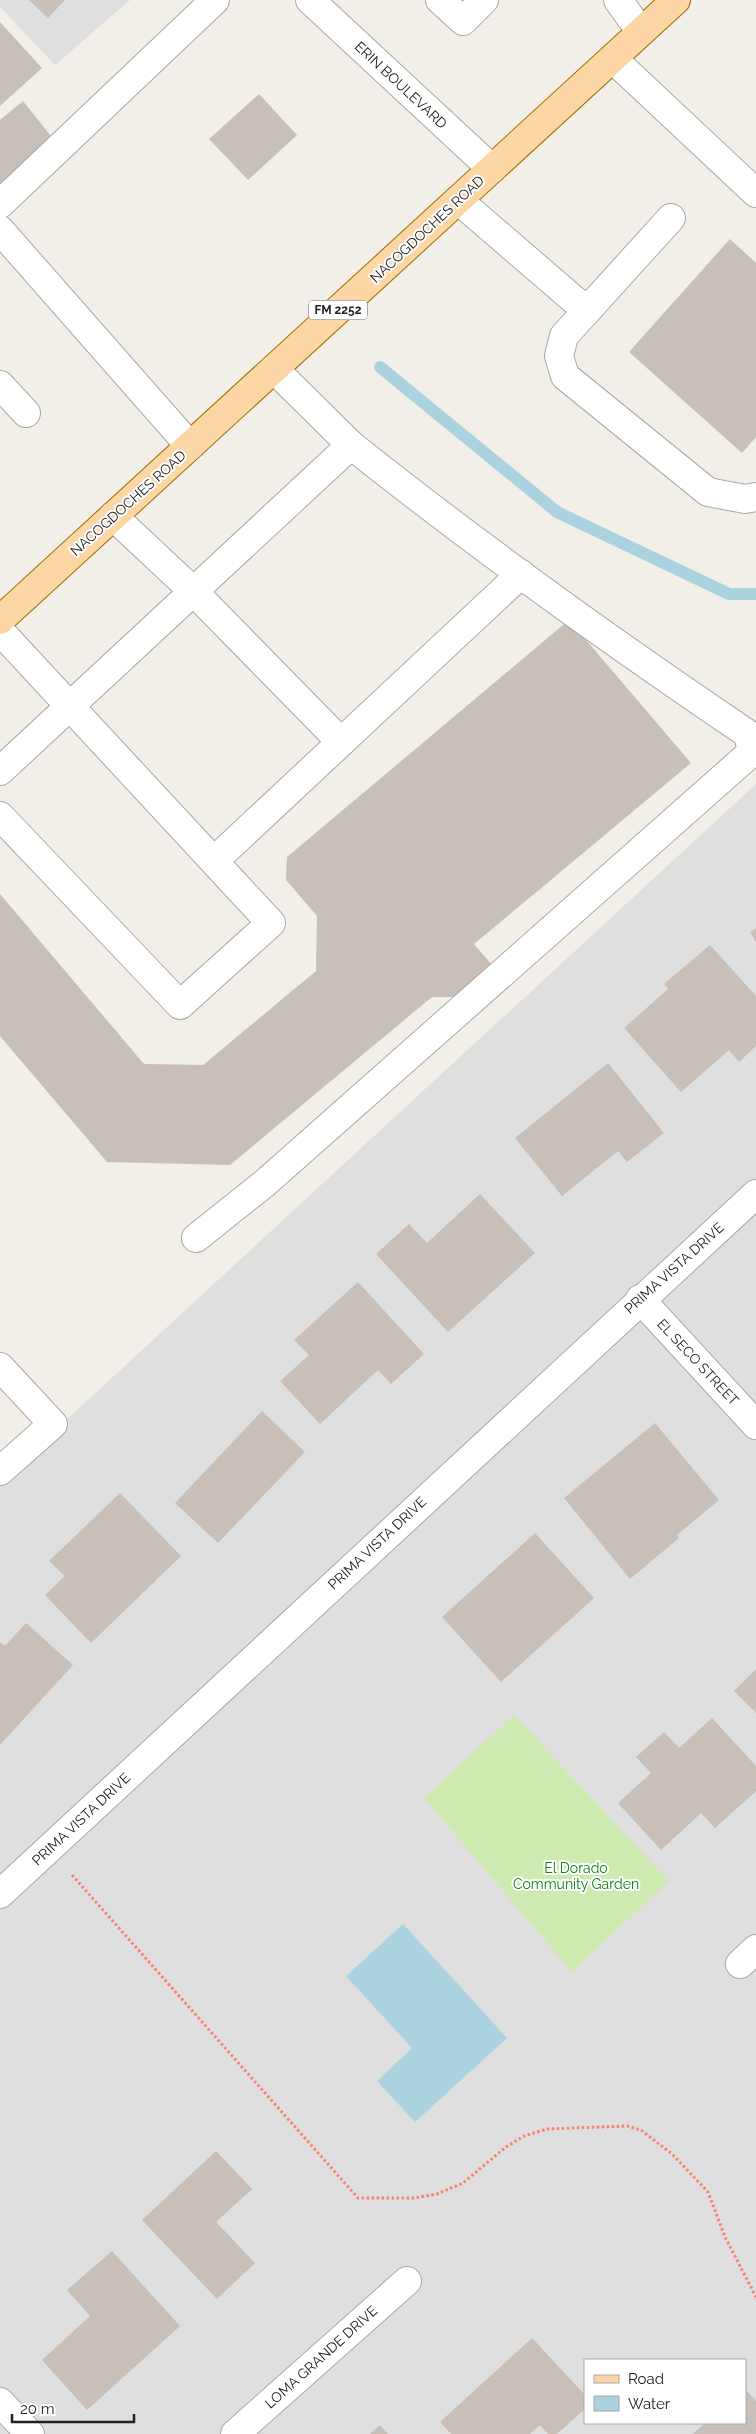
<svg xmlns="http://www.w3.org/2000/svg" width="756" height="2434" font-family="Raleway,sans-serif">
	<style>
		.residential { fill: #e0dfdf; fill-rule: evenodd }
		.grass { fill: #cdebb0 }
		.water { fill: #aad3df }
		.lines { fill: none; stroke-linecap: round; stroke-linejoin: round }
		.stream { stroke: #aad3df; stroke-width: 12 }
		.building { fill: #c7bfb8 }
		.minor-casing { stroke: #a9a9a9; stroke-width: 30 }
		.major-casing { stroke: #a06b00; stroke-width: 30 }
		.path { stroke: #fa8072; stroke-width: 3; stroke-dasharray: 2.5 2.5; stroke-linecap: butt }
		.minor { stroke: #fff; stroke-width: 28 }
		.major { stroke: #fcd6a4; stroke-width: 28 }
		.labels { text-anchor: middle; stroke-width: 4; stroke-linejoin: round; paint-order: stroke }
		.shield { fill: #fff; stroke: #646464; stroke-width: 1 }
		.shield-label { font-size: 12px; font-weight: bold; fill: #222 }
		.street-label { font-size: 14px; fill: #222; stroke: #fff }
		.park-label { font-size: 14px; fill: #0c8416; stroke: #fff }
	</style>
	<rect width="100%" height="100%" fill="#f2efe9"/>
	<g class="residential">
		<polygon points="0,0 130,0 55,65 0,7"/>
		<path d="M756,784V2434H0V1481ZM585,2360H745V2423H585Z"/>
	</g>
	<polygon class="grass" points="514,1715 669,1881 572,1972 424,1798"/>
	<polygon class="water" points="403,1924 507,2038 415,2122 377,2081 412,2048 346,1976"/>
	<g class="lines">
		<polyline class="stream" points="380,367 557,512 729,594 756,594"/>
	</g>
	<g class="building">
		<polygon points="29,0 65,0 48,18"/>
		<polygon points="0,22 42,68 0,106"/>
		<polygon points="259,94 297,135 248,180 209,139"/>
		<polygon points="23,101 54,140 0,183 0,120"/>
		<polygon points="730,239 756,263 756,437 742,453 629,352"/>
		<polygon points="569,620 691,763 474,944 493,966 456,997 432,997 230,1165 107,1162 0,1036 0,894 144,1064 203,1065 316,971 317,916 286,880 287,857"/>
		<polygon points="756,928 756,942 750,932"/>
		<polygon points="710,945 756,996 756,1046 739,1062 729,1050 681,1092 624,1028 668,989 664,984"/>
		<polygon points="608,1063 664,1133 627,1162 618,1151 562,1196 515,1138"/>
		<polygon points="480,1194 535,1253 448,1332 376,1254 409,1224 427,1243"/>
		<polygon points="358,1282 424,1354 391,1384 378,1370 320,1424 280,1381 309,1355 294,1340"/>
		<polygon points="262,1411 305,1452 218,1543 175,1503"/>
		<polygon points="655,1423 719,1500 677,1535 679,1538 630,1579 564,1498"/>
		<polygon points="120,1493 181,1556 91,1643 45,1595 65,1576 49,1561"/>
		<polygon points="535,1533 594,1598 501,1682 442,1617"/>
		<polygon points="26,1623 73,1665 0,1745 0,1642 5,1646"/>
		<polygon points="756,1669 756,1713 734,1691"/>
		<polygon points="712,1718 756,1766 756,1791 715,1828 701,1813 661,1850 618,1803 651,1773 636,1757 664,1732 679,1748"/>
		<polygon points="216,2151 252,2189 216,2222 255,2263 217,2299 142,2220"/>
		<polygon points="112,2251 180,2326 87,2410 42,2360 90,2316 67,2290"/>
		<polygon points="532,2338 585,2395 585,2409 557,2434 548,2434 540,2425 530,2434 451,2434 440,2422"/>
		<polygon points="745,2389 756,2401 756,2434 693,2434 705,2423 745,2423"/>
		<polygon points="380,2425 388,2434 370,2434"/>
	</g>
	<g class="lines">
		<g class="minor-casing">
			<g id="minor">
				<polyline points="310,0 492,169"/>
				<polyline points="440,0 463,21 484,0"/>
				<polyline points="618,0 641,32"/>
				<polyline points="613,59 756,193"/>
				<polyline points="458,200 587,311"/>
				<polyline points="0,204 215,0"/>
				<polyline points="671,218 564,336 559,356 565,376 708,492 745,499 756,497"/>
				<polyline points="0,230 190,446"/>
				<polyline points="0,385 26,413"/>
				<polyline points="113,516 193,591 341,742"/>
				<polyline points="0,631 271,923 180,1005 0,816"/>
				<polyline points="0,771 351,445 274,369"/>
				<polyline points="214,861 521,574"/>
				<path d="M196,1238L265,1183L752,752L748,734C612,642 479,547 351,445"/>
				<polyline points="640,1299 756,1425"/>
				<polyline points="0,1367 53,1424 0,1471"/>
				<polyline points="0,1894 756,1194"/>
				<polyline points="740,1964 756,1949"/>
				<polyline points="0,2402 30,2434"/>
				<polyline points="235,2434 407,2281"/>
			</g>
		</g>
		<g class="major-casing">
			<polyline id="major" points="0,620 676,0"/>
		</g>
		<polyline class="path" points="72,1875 358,2198 414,2198 437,2194 463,2183 506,2147 524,2136 547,2129 627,2126 641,2130 672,2154 708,2192 725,2237 756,2297"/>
		<use href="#minor" class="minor"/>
		<use href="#major" class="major"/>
	</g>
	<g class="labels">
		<rect class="shield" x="309" y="300.5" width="58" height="19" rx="4"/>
		<g class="shield-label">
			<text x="338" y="314">FM 2252</text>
		</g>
		<g class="street-label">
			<text transform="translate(401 85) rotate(43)" y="5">ERIN BOULEVARD</text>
			<text transform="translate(427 229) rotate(-43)" y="5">NACOGDOCHES ROAD</text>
			<text transform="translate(128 503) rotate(-42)" y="5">NACOGDOCHES ROAD</text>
			<text transform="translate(674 1268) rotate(-42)" y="5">PRIMA VISTA DRIVE</text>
			<text transform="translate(698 1362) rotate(47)" y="5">EL SECO STREET</text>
			<text transform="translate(377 1543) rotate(-43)" y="5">PRIMA VISTA DRIVE</text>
			<text transform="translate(81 1819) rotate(-43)" y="5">PRIMA VISTA DRIVE</text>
			<text transform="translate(321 2357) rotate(-42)" y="5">LOMA GRANDE DRIVE</text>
		</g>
		<g class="park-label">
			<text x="576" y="1873">El Dorado<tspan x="576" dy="16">Community Garden</tspan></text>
		</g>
	</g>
	<rect x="584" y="2359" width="162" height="65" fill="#ffffff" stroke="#a7a7a7"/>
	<rect x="594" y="2375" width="25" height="8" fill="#fcd6a4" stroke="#a7a7a7"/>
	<text x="628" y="2384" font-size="15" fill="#222222">Road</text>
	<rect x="594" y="2396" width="25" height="15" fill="#aad3df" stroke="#a7a7a7"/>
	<text x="628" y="2409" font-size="15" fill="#222222">Water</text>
	<path d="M12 2414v8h122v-8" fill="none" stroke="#222222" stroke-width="2.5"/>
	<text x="20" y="2414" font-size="15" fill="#222222" stroke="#ffffff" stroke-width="4" paint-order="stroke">20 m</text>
</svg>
